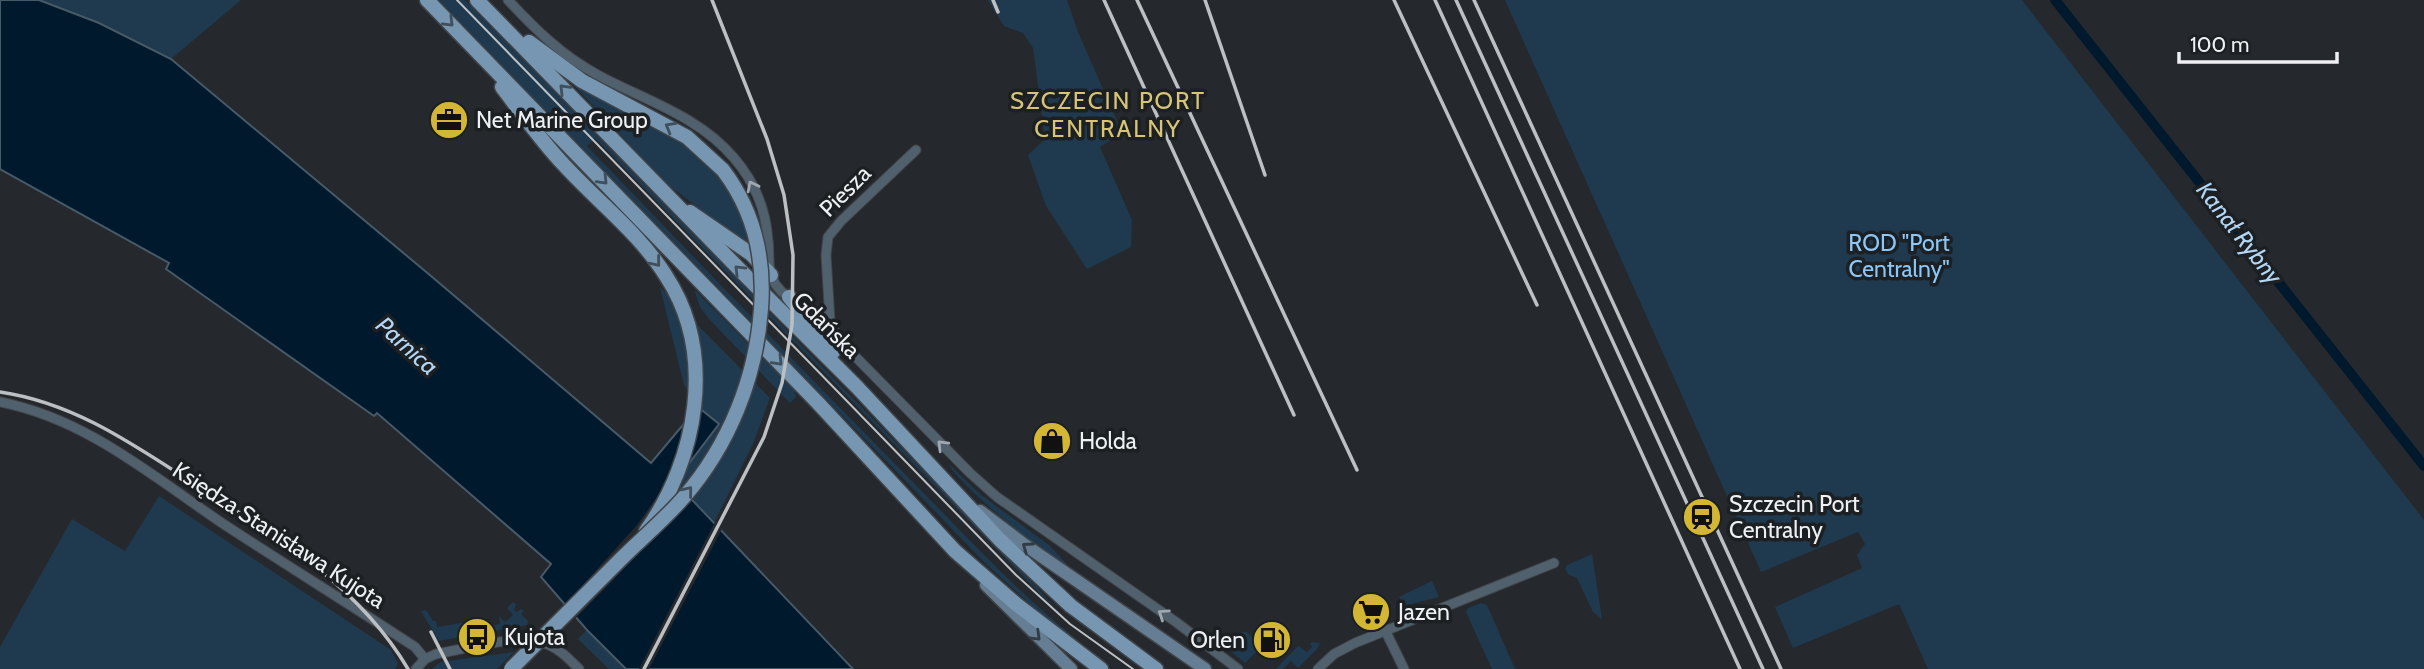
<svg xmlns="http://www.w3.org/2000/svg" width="2424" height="669" font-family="Cabin,sans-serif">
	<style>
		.green { fill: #1f394e }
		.water { fill: #00192d; stroke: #475a68; stroke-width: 2 }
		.pier { fill: #25292d }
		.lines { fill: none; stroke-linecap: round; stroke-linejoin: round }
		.canal { stroke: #00192d; stroke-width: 10 }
		.street-casing { stroke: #414549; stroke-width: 11 }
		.secondary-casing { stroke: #414549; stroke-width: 15 }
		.primary-casing { stroke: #414549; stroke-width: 17 }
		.street { stroke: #50606d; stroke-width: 9 }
		.secondary { stroke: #667e94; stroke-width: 12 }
		.primary { stroke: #7696b2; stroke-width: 14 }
		.tram { stroke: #bdc0c3; stroke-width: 2 }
		.rail { stroke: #bdc0c3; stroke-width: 3.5 }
		.primary-bridge-casing { stroke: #414549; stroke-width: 17; stroke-linecap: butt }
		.primary-bridge { stroke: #7696b2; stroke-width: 14 }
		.oneway { stroke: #404f5c }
		.oneway2 { stroke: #9fa8b0 }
		.oneway3 { stroke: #323c45 }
		.labels { text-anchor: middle; stroke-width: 7; stroke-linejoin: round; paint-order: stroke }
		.poi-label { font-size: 23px; fill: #eef0f3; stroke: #1c2023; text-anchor: start }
		.street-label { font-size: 23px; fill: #eef0f3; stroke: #1c2023 }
		.park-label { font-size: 23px; fill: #8bc7f9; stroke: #1c2023 }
		.neighbourhood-label { font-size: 24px; letter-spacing: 2px; fill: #d8c477; stroke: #1c2023 }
		.water-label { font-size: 24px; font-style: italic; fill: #b3d6f4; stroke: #1c2023 }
	</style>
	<rect width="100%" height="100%" fill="#25292d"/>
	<g class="green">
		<polygon points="39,0 241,0 171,59 99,23"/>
		<path d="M439,0H465L1038,588L1055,609L595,138L587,146C692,255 796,364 902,471C958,527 1012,588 1074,637L1052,624L985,563Z"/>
		<polygon points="988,0 1067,0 1078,32 1122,132 1100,147 1132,220 1131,247 1087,269 1046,206 1028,155 1045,139 1033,48 1023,33 1004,26"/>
		<polygon points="1505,0 2022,0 2424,520 2424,669 1928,669 1899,604 1793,648 1775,607 1862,568 1857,555 1865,544 1858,532 1761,572"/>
		<path d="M566,77C605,98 680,130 709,162C731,187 743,217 752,248L667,184Z"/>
		<polygon points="660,287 770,398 753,444 714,523 674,482 698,407 684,385"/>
		<polygon points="694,289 794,390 796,397 790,403 709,319 700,307"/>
		<path d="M949,464L980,494L1049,545L1067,564L1065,567C1042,551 957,484 949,464Z"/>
		<polygon points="159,496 391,650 398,664 395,669 0,669 0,647 72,519 125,551"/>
		<polygon points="1592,554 1602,619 1593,612 1577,578 1569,575 1565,569 1567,565"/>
		<polygon points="1432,581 1439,597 1403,606 1399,597"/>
		<polygon points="513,602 516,604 514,610 517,612 521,609 524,611 521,614 528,621 527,625 439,641 421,611 426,610 433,621 436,621 437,627 472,621 473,629 500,624 499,616 505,622 513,615 507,608"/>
		<polygon points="1481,603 1487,605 1515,669 1492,669 1466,612 1468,608"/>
		<polygon points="587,630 626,669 609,669 578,639"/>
		<polygon points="1242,632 1247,632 1261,647 1245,663 1221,643"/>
		<polygon points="1313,642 1320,643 1317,649 1298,668 1291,661 1283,669 1276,669 1298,646 1307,652 1312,647 1310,643"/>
		<polygon points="514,652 497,669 432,669 440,662"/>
	</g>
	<polygon class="water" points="0,0 39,0 99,23 171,59 431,276 651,463 698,407 719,424 675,482 853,669 626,669 587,630 541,577 551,564 377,413 374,416 166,269 169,263 0,169"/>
	<g class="pier">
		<polygon points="698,422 692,451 685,474 679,481 680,487 682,489 684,486 694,497 574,620 563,607 637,525 664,487"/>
		<polygon points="716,520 723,527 649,669 639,669"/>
	</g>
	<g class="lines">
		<polyline class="canal" points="2055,0 2424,466"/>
		<g class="street-casing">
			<g id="street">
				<path d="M508,0C535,29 562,56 598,75C644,100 699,116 734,158C754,181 766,210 768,241C770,252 767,268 772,278C781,299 809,310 829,313"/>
				<polyline points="916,150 841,221 828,237 826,255 830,321 839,340 970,473 997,497 1176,622 1238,669"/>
				<path d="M0,402C86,419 151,475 222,523C286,565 351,605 415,647L425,659"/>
				<polyline points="1385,630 1404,669"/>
				<path d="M416,669L425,659L436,654C466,649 521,632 549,645C561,650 570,660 579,669"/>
				<polyline points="1318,669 1334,654 1355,643 1554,563"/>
			</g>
		</g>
		<g class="secondary-casing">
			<g id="secondary">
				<polyline points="980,511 1025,545 1205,669"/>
				<polyline points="986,585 1071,669"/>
			</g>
		</g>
		<g class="primary-casing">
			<g id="primary">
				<polyline points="427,0 818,403 955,551 1016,604 1101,669"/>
				<polyline points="477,0 742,272 857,387 1000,540 1071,606 1156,669"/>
				<polyline points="529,42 582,81 687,137 723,170"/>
				<path d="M502,87C522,114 542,142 565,166C598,202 640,234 666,276C717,354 697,459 646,531"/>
				<polyline points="690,212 751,254 771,275"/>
				<polyline points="789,297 833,352"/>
			</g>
		</g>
		<use href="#street" class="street"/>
		<use href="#secondary" class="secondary"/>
		<use href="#primary" class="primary"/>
		<polyline class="tram" points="457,0 1016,575 1070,624 1133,669"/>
		<g class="rail">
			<polyline points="993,0 998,12"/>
			<polyline points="1104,0 1294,415"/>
			<polyline points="1137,0 1357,470"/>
			<polyline points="1205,0 1265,175"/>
			<polyline points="1394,0 1537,305"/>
			<polyline points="1435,0 1740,669"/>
			<polyline points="1456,0 1763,669"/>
			<polyline points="1474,0 1781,669"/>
			<path d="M0,392C75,403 134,445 196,485C276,536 359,586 408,669"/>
			<polyline points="431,632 450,669"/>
			<polyline points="644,669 764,437 782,383 792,325 793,255 784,195 767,139 712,0"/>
		</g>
		<g class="primary-bridge-casing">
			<path id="primary-bridge" d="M511,669C547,633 583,597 620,560C641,539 664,520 684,497C729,445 756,378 761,309C765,258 754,211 723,170"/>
		</g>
		<use href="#primary-bridge" class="primary-bridge"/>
	</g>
	<defs><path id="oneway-chevron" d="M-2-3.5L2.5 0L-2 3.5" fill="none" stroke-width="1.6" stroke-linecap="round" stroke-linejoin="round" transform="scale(1.75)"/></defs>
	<g class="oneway">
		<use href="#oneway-chevron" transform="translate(449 22) rotate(45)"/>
		<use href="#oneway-chevron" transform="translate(564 89) rotate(-134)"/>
		<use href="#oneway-chevron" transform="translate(670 127) rotate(-150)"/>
		<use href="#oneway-chevron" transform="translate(603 180) rotate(46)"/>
		<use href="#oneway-chevron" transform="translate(656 262) rotate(51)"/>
		<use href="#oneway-chevron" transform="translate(739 270) rotate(-135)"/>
		<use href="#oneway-chevron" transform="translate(778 361) rotate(46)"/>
		<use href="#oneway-chevron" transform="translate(688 491) rotate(-51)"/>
	</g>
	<g class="oneway2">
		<use href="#oneway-chevron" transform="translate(752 186) rotate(-117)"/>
		<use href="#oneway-chevron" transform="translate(942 445) rotate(-135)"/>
		<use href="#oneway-chevron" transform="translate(1163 614) rotate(-146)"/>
	</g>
	<g class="oneway3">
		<use href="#oneway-chevron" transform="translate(1027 547) rotate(-145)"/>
		<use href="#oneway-chevron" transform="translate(1036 636) rotate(44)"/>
	</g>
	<defs>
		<g id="office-disc" transform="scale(2.0125)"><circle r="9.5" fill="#d4b635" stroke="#1c2023"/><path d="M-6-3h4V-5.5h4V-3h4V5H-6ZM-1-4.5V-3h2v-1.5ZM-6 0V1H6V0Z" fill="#111"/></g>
		<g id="shop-disc" transform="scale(2.0125)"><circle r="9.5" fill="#d4b635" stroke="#1c2023"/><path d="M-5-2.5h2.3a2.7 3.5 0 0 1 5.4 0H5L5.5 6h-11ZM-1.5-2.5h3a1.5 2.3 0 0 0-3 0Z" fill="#111"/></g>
		<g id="station-disc" transform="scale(2.0125)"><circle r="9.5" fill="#d4b635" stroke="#1c2023"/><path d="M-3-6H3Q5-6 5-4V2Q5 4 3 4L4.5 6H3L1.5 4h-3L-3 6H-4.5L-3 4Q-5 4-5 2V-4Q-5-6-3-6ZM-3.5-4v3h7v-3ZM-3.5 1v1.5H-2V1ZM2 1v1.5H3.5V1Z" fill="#111"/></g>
		<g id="supermarket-disc" transform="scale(2.0125)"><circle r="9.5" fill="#d4b635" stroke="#1c2023"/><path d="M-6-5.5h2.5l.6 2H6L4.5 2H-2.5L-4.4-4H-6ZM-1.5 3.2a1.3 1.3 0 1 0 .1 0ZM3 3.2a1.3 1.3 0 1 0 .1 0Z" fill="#111"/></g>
		<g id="bus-disc" transform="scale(2.0125)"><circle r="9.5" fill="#d4b635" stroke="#1c2023"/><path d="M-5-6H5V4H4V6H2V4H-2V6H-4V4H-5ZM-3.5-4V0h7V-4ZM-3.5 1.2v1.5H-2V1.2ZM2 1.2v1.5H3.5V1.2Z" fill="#111"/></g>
		<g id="fuel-disc" transform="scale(2.0125)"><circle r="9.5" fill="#d4b635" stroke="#1c2023"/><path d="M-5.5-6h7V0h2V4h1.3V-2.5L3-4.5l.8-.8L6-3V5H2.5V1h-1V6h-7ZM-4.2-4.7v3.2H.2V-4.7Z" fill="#111"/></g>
	</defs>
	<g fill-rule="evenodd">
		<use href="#office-disc" x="449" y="120"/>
		<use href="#shop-disc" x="1052" y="441"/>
		<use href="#station-disc" x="1702" y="517"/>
		<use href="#supermarket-disc" x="1371" y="612"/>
		<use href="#bus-disc" x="477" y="637"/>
		<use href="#fuel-disc" x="1272" y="640"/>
	</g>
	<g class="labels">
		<g class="poi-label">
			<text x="476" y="128">Net Marine Group</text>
			<text x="1079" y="449">Holda</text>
			<text x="1729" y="512">Szczecin Port<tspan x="1729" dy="26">Centralny</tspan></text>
			<text x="1398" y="620">Jazen</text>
			<text x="504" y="645">Kujota</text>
			<text x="1245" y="648" text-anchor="end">Orlen</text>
		</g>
		<g class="street-label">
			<text transform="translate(845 191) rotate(-45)" y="8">Piesza</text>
			<text transform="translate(827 325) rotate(45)" y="8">Gdańska</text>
			<text transform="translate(279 535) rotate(33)" y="8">Księdza Stanisława Kujota</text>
		</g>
		<g class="park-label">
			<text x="1899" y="251">ROD "Port<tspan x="1899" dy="26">Centralny"</tspan></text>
		</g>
		<g class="neighbourhood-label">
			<text x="1108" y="109">SZCZECIN PORT<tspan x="1108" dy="28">CENTRALNY</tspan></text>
		</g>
		<g class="water-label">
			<text transform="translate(2239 233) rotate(52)" y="8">Kanał Rybny</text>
			<text transform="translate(407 346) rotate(42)" y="8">Parnica</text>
		</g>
	</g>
	<path d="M2179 52v10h158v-10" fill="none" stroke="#eef0f3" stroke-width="3.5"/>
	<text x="2190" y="52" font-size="21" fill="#eef0f3" stroke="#1c2023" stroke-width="5" paint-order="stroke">100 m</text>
</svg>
